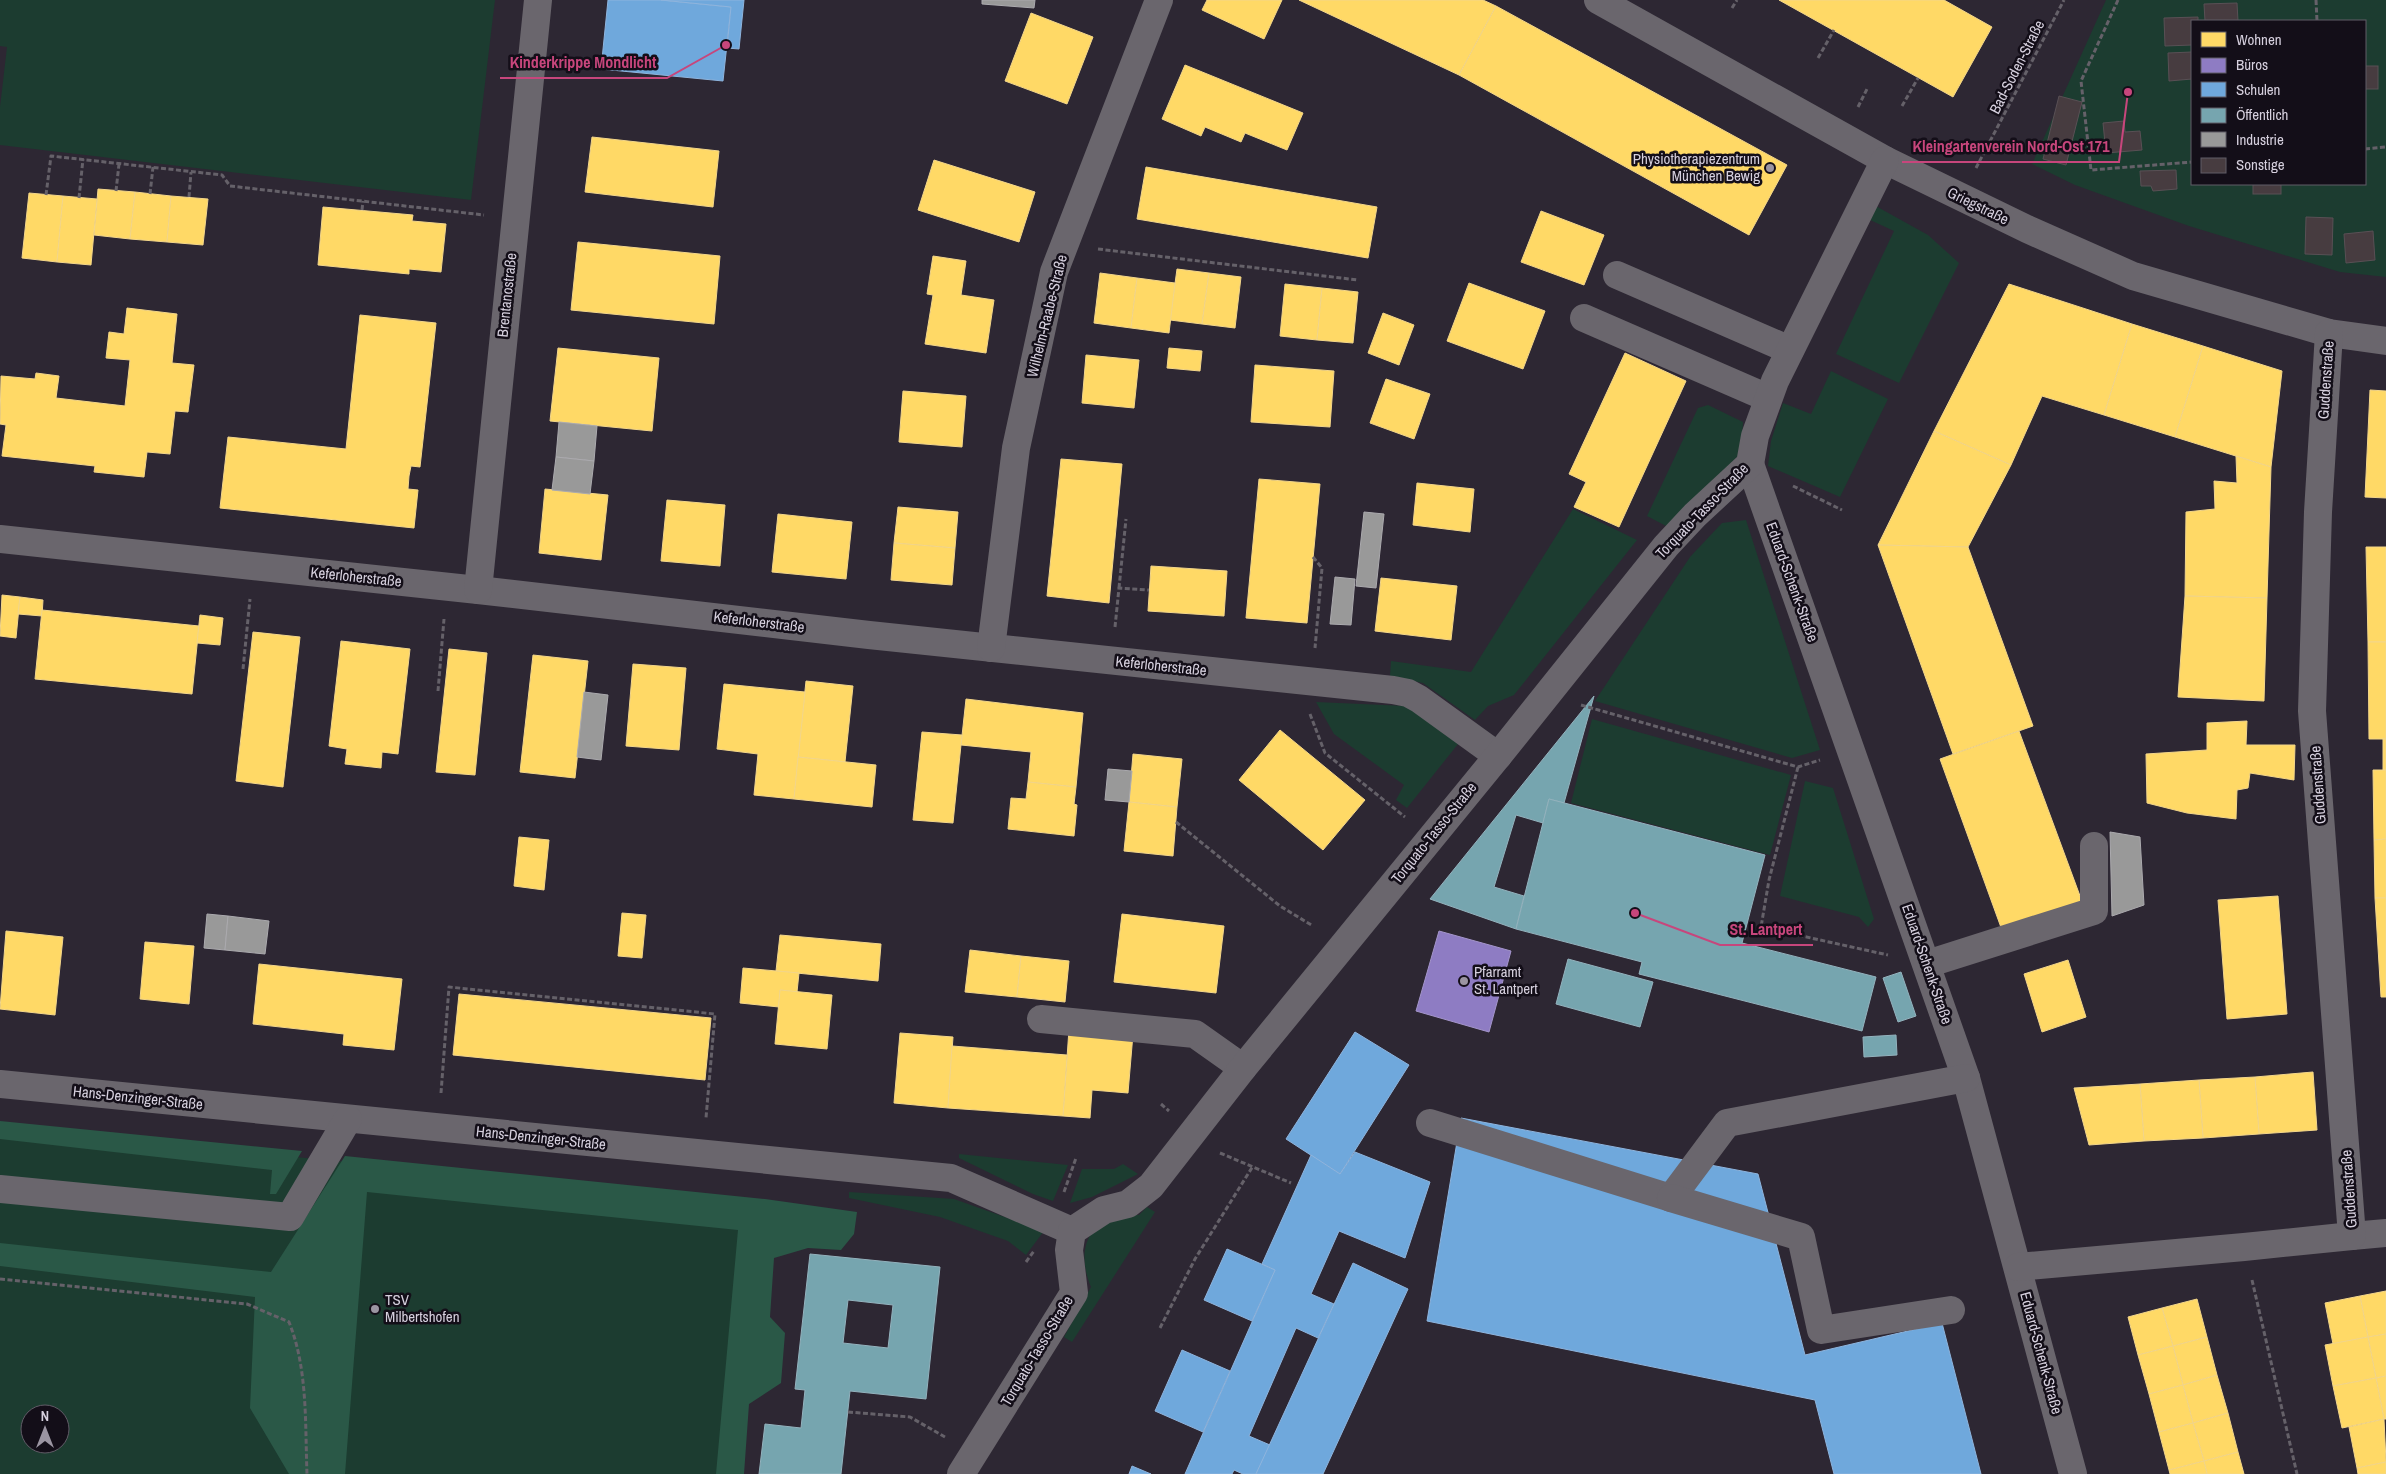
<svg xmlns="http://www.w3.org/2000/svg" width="2386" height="1474" font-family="'Archivo Narrow',sans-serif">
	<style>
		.green { fill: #1c3c30; fill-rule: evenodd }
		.forest { fill: #2a5847 }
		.homes { fill: #ffd966; stroke: #f3d68a }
		.offices { fill: #8e7cc3; stroke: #a495cb }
		.schools { fill: #6fa8dc; stroke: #8eb4dd }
		.public { fill: #76a5af; stroke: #93b2bd; fill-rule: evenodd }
		.industry { fill: #999; stroke: #abaaae }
		.building { fill: #473c40; stroke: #595055 }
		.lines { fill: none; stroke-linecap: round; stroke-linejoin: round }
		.path { stroke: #656169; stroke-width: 3; stroke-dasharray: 5 2.5; stroke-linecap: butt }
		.minor { stroke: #6a666d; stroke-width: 28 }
		.poi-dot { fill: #9b95a2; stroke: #130e18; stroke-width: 2 }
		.labels { text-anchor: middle; stroke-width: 5; stroke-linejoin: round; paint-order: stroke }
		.street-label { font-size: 15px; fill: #d6d0de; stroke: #130e18 }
		.poi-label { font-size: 15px; fill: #d6d0de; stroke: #130e18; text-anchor: start }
		.leader { fill: none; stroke: #c7467c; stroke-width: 2 }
		.callout-dot { fill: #c7467c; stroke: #130e18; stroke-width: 2 }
		.callout-label { font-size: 16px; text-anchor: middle; font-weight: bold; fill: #c7467c; stroke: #130e18; stroke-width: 5; stroke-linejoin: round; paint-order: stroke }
	</style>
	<rect width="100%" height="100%" fill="#2d2733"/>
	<g class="green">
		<polygon points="0,0 495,0 471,200 0,145 0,107 7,47 0,46"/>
		<path d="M2106,0H2386V277L2340,272L2189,226L2075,185L2032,164ZM2192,21H2365V184H2192Z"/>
		<polygon points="1874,205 1928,235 1959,263 1899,383 1836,354 1894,231 1868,219"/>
		<polygon points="1831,371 1888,399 1840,497 1768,466 1771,441 1783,403 1811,414"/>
		<polygon points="1708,405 1743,422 1741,453 1668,527 1647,516 1698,408"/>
		<polygon points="1573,509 1637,540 1514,695 1488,706 1475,720 1423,683 1390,676 1391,661 1471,672"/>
		<polygon points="1746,520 1820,750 1792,758 1595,701 1690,557 1722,523"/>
		<polygon points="1316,702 1406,706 1458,744 1407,808 1396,800 1404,785 1334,734"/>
		<polygon points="1592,719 1791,775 1770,855 1571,803"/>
		<polygon points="1805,781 1833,788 1874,919 1868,927 1859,917 1780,896"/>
		<path d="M0,1127L760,1204L735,1474H0ZM30,1414H60V1444H30Z"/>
		<polygon points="959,1154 1068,1165 1053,1201 1033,1194 959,1158"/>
		<polygon points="1123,1164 1138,1174 1092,1197 1070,1203 1082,1169 1114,1169"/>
		<polygon points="849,1192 954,1199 1044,1231 1026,1255 1008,1241 940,1217 849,1198"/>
		<path d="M1147,1207L1155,1212L1072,1342L1064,1337L1091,1287C1078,1256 1083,1225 1119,1216C1125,1214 1133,1215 1139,1215Z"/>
	</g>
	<g class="forest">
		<polygon points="0,1121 302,1151 276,1194 270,1194 272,1170 0,1139"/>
		<polygon points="345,1156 765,1199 857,1212 854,1234 841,1250 808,1248 774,1258 770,1317 785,1333 781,1383 749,1404 744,1474 716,1474 738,1230 367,1192 345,1474 289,1474 250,1408 255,1297 0,1266 0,1243 271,1272"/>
	</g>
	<g class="homes">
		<polygon points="1207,0 1282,0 1264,39 1202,10"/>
		<polygon points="1299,0 1483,0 1496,6 1459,75"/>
		<polygon points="1779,0 1944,0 1992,27 1953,97"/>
		<polygon points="1496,6 1787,165 1749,235 1459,75"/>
		<polygon points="1031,13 1093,37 1067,104 1005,81"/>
		<polygon points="1185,65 1303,113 1287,150 1245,133 1241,142 1205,127 1201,136 1162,119"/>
		<polygon points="592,137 719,151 713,207 585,192"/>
		<polygon points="934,160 1035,192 1019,242 918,210"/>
		<polygon points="1146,167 1377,207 1368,258 1137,219"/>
		<polygon points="98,189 135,192 130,239 94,235"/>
		<polygon points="135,192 171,196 167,242 130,239"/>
		<polygon points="29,193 63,196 57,262 22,258"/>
		<polygon points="63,196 97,199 91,265 57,262"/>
		<polygon points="171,196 208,199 203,245 167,242"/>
		<polygon points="323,207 413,215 412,221 446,224 441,272 409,269 409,274 318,265"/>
		<polygon points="1541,211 1604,235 1584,285 1521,262"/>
		<polygon points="578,242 720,256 714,324 571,310"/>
		<polygon points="933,256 966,261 961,295 994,300 986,353 925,344 933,295 927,294"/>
		<polygon points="1177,269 1209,273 1202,324 1170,320"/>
		<polygon points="1100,273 1137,278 1131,328 1094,323"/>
		<polygon points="1209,273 1241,277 1235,328 1202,324"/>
		<polygon points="1137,278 1175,283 1169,333 1131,328"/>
		<polygon points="1469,283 1545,311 1523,369 1447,341"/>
		<polygon points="1285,284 1322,288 1317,340 1280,336"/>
		<polygon points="2009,284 2132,324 2104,415 2042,396 2011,465 1934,431"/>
		<polygon points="1322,288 1358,292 1353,343 1317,340"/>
		<polygon points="127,308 177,314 172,363 194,365 188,412 175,411 170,454 147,452 144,477 94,472 95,466 2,456 6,425 0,424 1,376 35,379 36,373 59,376 56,398 125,406 130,360 106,358 109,332 124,334"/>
		<polygon points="1383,313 1414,325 1399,365 1368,353"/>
		<polygon points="360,315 436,323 420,467 411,466 409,476 408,489 418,490 414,528 220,508 228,437 346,449"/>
		<polygon points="2132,324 2203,346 2175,437 2104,415"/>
		<polygon points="2203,346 2282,371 2271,467 2175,437"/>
		<polygon points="558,348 659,358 652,431 550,421"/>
		<polygon points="1169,348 1202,351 1200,371 1167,368"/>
		<polygon points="1625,353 1686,381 1619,527 1574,507 1586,482 1569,474"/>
		<polygon points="1086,355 1139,360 1134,408 1082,403"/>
		<polygon points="1255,365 1334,371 1330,427 1251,422"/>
		<polygon points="1386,379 1430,394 1414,439 1370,423"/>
		<polygon points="2370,390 2386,391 2386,498 2365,497"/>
		<polygon points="903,391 966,396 962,447 899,442"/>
		<polygon points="1934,431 2011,465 1968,547 1878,545"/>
		<polygon points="2236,456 2271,467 2267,598 2185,596 2186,512 2215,509 2214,481 2237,483"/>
		<polygon points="1061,459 1122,464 1109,603 1047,596"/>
		<polygon points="1259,479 1320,484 1307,623 1246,618"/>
		<polygon points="1417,483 1474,489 1470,532 1413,525"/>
		<polygon points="545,489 608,495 601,560 539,553"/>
		<polygon points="667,500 725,505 720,566 661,561"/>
		<polygon points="898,507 958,512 955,548 894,543"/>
		<polygon points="778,514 852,522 846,579 772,572"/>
		<polygon points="894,543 955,548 952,585 891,580"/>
		<polygon points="1878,545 1968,547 2033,726 1953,754"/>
		<polygon points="2366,547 2386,547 2386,642 2368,642"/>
		<polygon points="1151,566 1227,571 1224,616 1148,611"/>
		<polygon points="1381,578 1457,586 1451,640 1375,631"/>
		<polygon points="2,595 20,597 16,638 0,636"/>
		<polygon points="2185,596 2267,598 2264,701 2178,697"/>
		<polygon points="20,597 43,600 42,616 18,614"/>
		<polygon points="42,610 199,626 192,694 35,679"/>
		<polygon points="200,615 223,618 220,645 197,643"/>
		<polygon points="253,632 300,637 283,787 236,781"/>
		<polygon points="341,641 410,649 398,754 382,752 381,768 345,764 347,749 329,746"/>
		<polygon points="2368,642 2386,642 2386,739 2369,739"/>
		<polygon points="449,649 487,653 475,775 436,772"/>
		<polygon points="533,655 588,661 575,778 520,772"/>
		<polygon points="633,664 686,668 679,750 626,746"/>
		<polygon points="806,681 853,686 845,762 798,757"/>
		<polygon points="724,684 805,692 794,799 754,795 758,754 717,749"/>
		<polygon points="966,699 1083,713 1076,787 1028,782 1031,752 961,745"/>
		<polygon points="2247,721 2246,745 2295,745 2294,780 2250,773 2248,788 2237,790 2236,819 2187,813 2147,803 2146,754 2207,750 2207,723"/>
		<polygon points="1280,730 1365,800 1323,850 1239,780"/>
		<polygon points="2019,731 2083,904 2003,933 1940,759"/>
		<polygon points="922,732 962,735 953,823 913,820"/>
		<rect x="2383" y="739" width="3" height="31"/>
		<polygon points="1133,754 1182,759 1177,807 1129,802"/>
		<polygon points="798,757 876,765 872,807 794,799"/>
		<polygon points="2373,770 2386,770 2386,839 2374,840"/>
		<polygon points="1028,782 1076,787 1074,804 1077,805 1074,836 1008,829 1011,798 1026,799"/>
		<polygon points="1129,802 1177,807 1173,856 1124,851"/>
		<polygon points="519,837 549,840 544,890 514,886"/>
		<polygon points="2386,839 2386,898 2375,898 2374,840"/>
		<polygon points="2278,896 2287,1014 2227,1019 2218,900"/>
		<polygon points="2375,898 2386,898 2386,997 2381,997"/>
		<polygon points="622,913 646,915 642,958 618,956"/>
		<polygon points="1122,914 1224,926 1216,993 1114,982"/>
		<polygon points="6,931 63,937 55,1015 0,1009"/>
		<polygon points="780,935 881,944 878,981 776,971"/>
		<polygon points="145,942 194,946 189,1004 140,999"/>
		<polygon points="970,950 1021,956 1017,997 965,992"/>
		<polygon points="1021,956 1069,961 1065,1002 1017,997"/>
		<polygon points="2068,960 2086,1017 2042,1032 2024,974"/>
		<polygon points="259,964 402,979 394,1050 343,1045 344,1034 253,1024"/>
		<polygon points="743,968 799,973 797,992 780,990 779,1007 740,1003"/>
		<polygon points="780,990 832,995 827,1049 775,1044"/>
		<polygon points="459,994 711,1018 705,1080 453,1055"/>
		<polygon points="1069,1029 1133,1034 1128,1093 1092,1090 1090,1118 1063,1116"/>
		<polygon points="900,1033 953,1037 948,1108 894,1103"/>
		<polygon points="952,1046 1067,1055 1063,1116 948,1108"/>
		<polygon points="2313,1072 2317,1130 2259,1134 2255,1077"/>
		<polygon points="2255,1077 2259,1134 2203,1138 2199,1080"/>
		<polygon points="2199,1080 2203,1138 2144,1141 2140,1084"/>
		<polygon points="2140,1084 2144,1141 2089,1145 2074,1088"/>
		<polygon points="2386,1291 2386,1334 2368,1337 2360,1296"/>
		<polygon points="2360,1296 2368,1337 2333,1344 2325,1303"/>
		<polygon points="2197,1299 2207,1337 2173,1346 2162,1308"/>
		<polygon points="2162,1308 2173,1346 2138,1355 2128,1317"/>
		<polygon points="2386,1334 2386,1376 2376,1378 2368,1337"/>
		<polygon points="2207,1337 2217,1375 2183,1385 2173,1346"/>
		<polygon points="2368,1337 2376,1378 2333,1386 2325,1345"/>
		<polygon points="2173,1346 2183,1385 2149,1394 2138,1355"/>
		<polygon points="2217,1375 2228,1413 2193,1423 2183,1385"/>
		<polygon points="2386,1376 2386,1419 2384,1419 2376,1378"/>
		<polygon points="2376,1378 2384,1419 2342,1428 2333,1386"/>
		<polygon points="2183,1385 2193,1423 2159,1432 2149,1394"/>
		<polygon points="2228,1413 2238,1452 2204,1461 2193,1423"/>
		<polygon points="2384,1419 2386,1462 2357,1468 2349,1427"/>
		<polygon points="2193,1423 2204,1461 2169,1470 2159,1432"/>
		<polygon points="2238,1452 2244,1474 2207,1474 2204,1461"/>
		<polygon points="2204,1461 2207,1474 2170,1474 2169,1470"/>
		<polygon points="2386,1462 2386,1474 2358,1474 2357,1468"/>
	</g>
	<polygon class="offices" points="1439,931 1511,951 1489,1032 1416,1011"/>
	<g class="schools">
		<polygon points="608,0 661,0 731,7 723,81 601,69"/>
		<polygon points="661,0 744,0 739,49 727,48 731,7"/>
		<polygon points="1355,1032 1409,1065 1340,1174 1286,1139"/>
		<polygon points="1461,1118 1758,1174 1805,1355 1942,1323 1981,1474 1834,1474 1815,1400 1427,1321"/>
		<polygon points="1355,1152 1430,1182 1405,1258 1339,1231 1311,1294 1334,1304 1318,1338 1296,1328 1249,1436 1270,1445 1256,1474 1243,1474 1234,1470 1232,1474 1185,1474 1275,1270 1262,1264 1311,1155 1340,1174"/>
		<polygon points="1227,1249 1275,1270 1252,1321 1204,1300"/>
		<polygon points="1353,1263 1408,1289 1323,1474 1256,1474"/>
		<polygon points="1182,1350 1230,1371 1203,1432 1155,1411"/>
		<polygon points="1132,1466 1151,1474 1129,1474"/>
	</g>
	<g class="public">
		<polygon points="1594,696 1564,803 1549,799 1543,823 1516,815 1494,887 1524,896 1516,929 1430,899"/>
		<polygon points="1549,799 1765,855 1742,943 1876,977 1862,1031 1639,974 1642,962 1516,929"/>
		<polygon points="1568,959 1653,982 1640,1027 1556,1004"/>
		<polygon points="1901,972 1916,1016 1898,1022 1883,978"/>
		<polygon points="1896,1035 1897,1055 1864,1057 1863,1037"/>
		<path d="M810,1254L940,1267L926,1399L850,1391L841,1474H759L765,1424L801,1428L805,1390L795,1389ZM848,1300L893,1305L888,1348L843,1343Z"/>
	</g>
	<g class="industry">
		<polygon points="982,0 1035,0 1034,8 982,4"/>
		<polygon points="559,422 597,426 594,461 556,457"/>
		<polygon points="556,457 594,461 590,494 552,490"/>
		<polygon points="1364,512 1384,514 1376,588 1356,586"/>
		<polygon points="1335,577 1355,579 1351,625 1330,624"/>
		<polygon points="584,692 608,695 601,760 577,757"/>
		<polygon points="1108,769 1132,771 1129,802 1105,800"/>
		<polygon points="2110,832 2140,837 2144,905 2112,916"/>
		<polygon points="207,914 228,916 225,950 204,948"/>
		<polygon points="228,916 269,921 265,954 225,950"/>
	</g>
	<g class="building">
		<polygon points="2237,3 2238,21 2205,21 2204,4"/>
		<polygon points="2198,17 2198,21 2192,21 2192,45 2165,46 2164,18"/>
		<polygon points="2192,52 2192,79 2169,81 2168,53"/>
		<rect x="2365" y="66" width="13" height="23"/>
		<polygon points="2059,96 2082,102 2066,165 2043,159"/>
		<polygon points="2124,121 2125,132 2140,131 2142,150 2106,153 2103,123"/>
		<polygon points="2176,170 2177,189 2153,191 2151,186 2141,186 2140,171"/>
		<rect x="2253" y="184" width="28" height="10"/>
		<polygon points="2306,217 2333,218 2332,255 2305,254"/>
		<polygon points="2373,231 2375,260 2346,263 2344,234"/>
	</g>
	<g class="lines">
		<g class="path">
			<polyline points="2118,0 2081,81 2091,170 2192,162"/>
			<polyline points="2316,0 2317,21"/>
			<polyline points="1732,8 1737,0"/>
			<polyline points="1818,58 1834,30"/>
			<polyline points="1902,106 1918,78"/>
			<polyline points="1858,107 1868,87"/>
			<polyline points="2365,149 2386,147"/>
			<polyline points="1976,168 2064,0"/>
			<polyline points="116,191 119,164"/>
			<polyline points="150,194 153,167"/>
			<polyline points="46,195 51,156 222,175 230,186 484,215"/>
			<polyline points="189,197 191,172"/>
			<polyline points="79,198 83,159"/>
			<polyline points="362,210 363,201"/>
			<polyline points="1098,249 1358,280"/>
			<polyline points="1793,486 1842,510"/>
			<polyline points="1313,557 1322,568 1315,648"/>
			<polyline points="1119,588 1126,519"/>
			<polyline points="1115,627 1119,588 1149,590"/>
			<polyline points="243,669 250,599"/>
			<polyline points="438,691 444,619"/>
			<polyline points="1581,705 1798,767 1820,760"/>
			<polyline points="1310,714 1325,753 1405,817"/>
			<polyline points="1798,767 1769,880 1761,927 1888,955"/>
			<polyline points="1176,822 1280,906 1313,926"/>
			<polyline points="441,1093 449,987 715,1014 706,1118"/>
			<polyline points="1161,1104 1169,1111"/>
			<polyline points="1220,1153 1291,1183"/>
			<polyline points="1064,1192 1076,1158"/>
			<polyline points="1026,1262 1034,1251"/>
			<path d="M0,1279L247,1304L289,1322C308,1369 305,1424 307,1474"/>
			<polyline points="2252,1280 2297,1474"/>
			<polyline points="1160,1328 1195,1259 1253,1166"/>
			<polyline points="848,1412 910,1417 945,1437"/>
		</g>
		<g class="minor">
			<polyline points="1598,0 1885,160 2027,229 2133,276 2329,333 2386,341"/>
			<polyline points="1617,275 1790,350"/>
			<polyline points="1584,318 1768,398"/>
			<polyline points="1750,464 1966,1078 2073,1474"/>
			<polyline points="0,539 478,590 869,635 1393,690 1408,693 1419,699 1498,756"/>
			<polyline points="478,590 538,0"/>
			<polyline points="991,648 1016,448 1054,272 1159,0"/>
			<polyline points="1927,964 2094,911 2094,846"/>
			<polyline points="1041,1019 1195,1034 1243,1068"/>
			<polyline points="0,1084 951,1178 1072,1231"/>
			<polyline points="1430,1123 1671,1198 1727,1123 1966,1078"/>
			<polyline points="0,1189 290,1217 348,1119"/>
			<polyline points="1671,1198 1801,1237 1821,1330 1951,1310"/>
			<polyline points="2352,1236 2386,1233"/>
			<polyline points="2018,1267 2244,1247 2352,1236 2312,711 2318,512 2329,333"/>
			<polyline points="961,1474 1074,1293 1069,1250 1072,1231 1104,1210 1128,1204 1151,1186 1243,1068 1498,756 1666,546 1695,515 1750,464 1755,436 1775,381 1885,160"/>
		</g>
	</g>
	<g class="poi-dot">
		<circle cx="1770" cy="168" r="5"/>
		<circle cx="1464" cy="981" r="5"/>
		<circle cx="375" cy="1309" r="5"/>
	</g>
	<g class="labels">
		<g class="street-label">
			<text transform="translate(2017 67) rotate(-63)" y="5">Bad-Soden-Straße</text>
			<text transform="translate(1978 206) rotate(26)" y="5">Griegstraße</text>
			<text transform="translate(507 295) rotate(-84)" y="5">Brentanostraße</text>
			<text transform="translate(1047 316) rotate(-76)" y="5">Wilhelm-Raabe-Straße</text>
			<text transform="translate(2326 380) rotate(-86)" y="5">Guddenstraße</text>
			<text transform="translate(1702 511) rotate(-46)" y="5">Torquato-Tasso-Straße</text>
			<text transform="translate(356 577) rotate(6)" y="5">Keferloherstraße</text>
			<text transform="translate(1792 582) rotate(70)" y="5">Eduard-Schenk-Straße</text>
			<text transform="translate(759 622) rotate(7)" y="5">Keferloherstraße</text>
			<text transform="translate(1161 666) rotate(6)" y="5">Keferloherstraße</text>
			<text transform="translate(2318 785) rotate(-94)" y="5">Guddenstraße</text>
			<text transform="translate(1434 833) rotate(-51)" y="5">Torquato-Tasso-Straße</text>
			<text transform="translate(1927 964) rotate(71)" y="5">Eduard-Schenk-Straße</text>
			<text transform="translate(138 1098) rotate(6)" y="5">Hans-Denzinger-Straße</text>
			<text transform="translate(541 1138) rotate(6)" y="5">Hans-Denzinger-Straße</text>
			<text transform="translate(2349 1189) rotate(-94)" y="5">Guddenstraße</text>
			<text transform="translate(1037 1351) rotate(-59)" y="5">Torquato-Tasso-Straße</text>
			<text transform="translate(2041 1353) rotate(75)" y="5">Eduard-Schenk-Straße</text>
		</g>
		<g class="poi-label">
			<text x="1760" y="164" text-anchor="end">Physiotherapiezentrum<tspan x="1760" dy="17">München Bewig</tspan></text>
			<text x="1474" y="977">Pfarramt<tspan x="1474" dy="17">St. Lantpert</tspan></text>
			<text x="385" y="1305">TSV<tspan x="385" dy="17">Milbertshofen</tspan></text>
		</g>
	</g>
	<path class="leader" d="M726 45L667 78H500M2128 92L2119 162H1902M1635 913L1720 945H1813"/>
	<g class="callout-dot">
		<circle cx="726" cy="45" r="5"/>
		<circle cx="2128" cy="92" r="5"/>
		<circle cx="1635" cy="913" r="5"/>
	</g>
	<g class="callout-label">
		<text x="583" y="68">Kinderkrippe Mondlicht</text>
		<text x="2011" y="152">Kleingartenverein Nord-Ost 171</text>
		<text x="1766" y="935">St. Lantpert</text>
	</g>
	<rect x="2191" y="20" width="175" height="165" fill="#130e18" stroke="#615c67"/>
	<rect x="2201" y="32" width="25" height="15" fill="#ffd966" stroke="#615c67"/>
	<text x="2236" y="45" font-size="15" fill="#d6d0de">Wohnen</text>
	<rect x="2201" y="58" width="25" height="15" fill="#8e7cc3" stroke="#615c67"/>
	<text x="2236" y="70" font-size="15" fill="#d6d0de">Büros</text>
	<rect x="2201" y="82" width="25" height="15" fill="#6fa8dc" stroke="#615c67"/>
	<text x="2236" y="95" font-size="15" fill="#d6d0de">Schulen</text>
	<rect x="2201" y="108" width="25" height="15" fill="#76a5af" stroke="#615c67"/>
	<text x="2236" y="120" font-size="15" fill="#d6d0de">Öffentlich</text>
	<rect x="2201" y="132" width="25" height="15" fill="#999999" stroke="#615c67"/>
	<text x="2236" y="145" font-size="15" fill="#d6d0de">Industrie</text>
	<rect x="2201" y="158" width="25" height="15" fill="#473c40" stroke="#615c67"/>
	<text x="2236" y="170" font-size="15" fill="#d6d0de">Sonstige</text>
	<g transform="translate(45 1429)"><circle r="24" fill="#130e18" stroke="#615c67"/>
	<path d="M0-4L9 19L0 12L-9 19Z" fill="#9b95a2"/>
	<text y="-8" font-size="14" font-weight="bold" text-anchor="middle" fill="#d6d0de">N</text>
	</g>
</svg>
